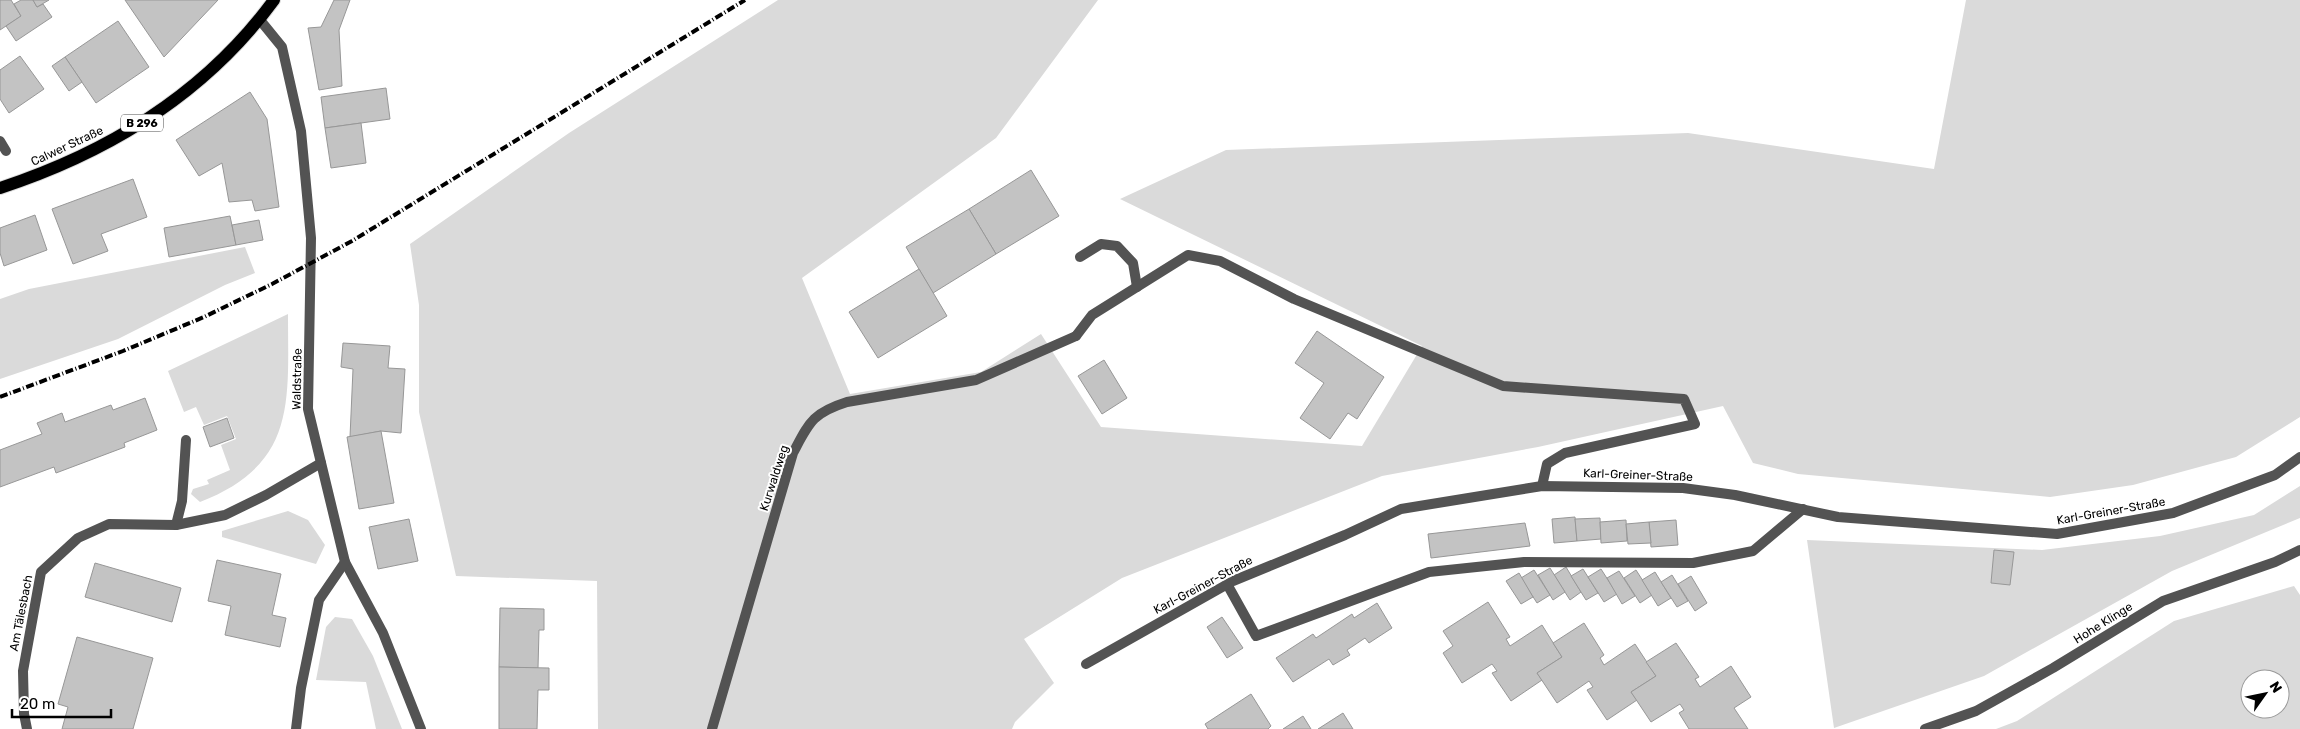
<svg xmlns="http://www.w3.org/2000/svg" width="2300" height="729" font-family="Rubik,sans-serif">
	<style>
		.green { fill: #dadada; fill-rule: evenodd }
		.building { fill: #c3c3c3; stroke: #979797 }
		.lines { fill: none; stroke-linecap: round; stroke-linejoin: round }
		.primary-casing { stroke: #dbdbdb; stroke-width: 14 }
		.service { stroke: #535353; stroke-width: 10 }
		.minor { stroke: #535353; stroke-width: 10 }
		.primary { stroke: #000; stroke-width: 12 }
		.rail { stroke: #000; stroke-width: 4; stroke-dasharray: 8 2.5 1 2.5; stroke-linecap: butt }
		.labels { text-anchor: middle; stroke-width: 4; stroke-linejoin: round; paint-order: stroke }
		.shield { fill: #fff; stroke: #4c4c4c; stroke-width: 1 }
		.shield-label { font-size: 11px; font-weight: bold; fill: #000 }
		.street-label { font-size: 12px; fill: #000; stroke: #fff }
	</style>
	<rect width="100%" height="100%" fill="#fff"/>
	<g class="green">
		<polygon points="778,0 1098,0 996,138 802,278 850,394 981,372 1041,334 1101,427 1362,446 1422,346 1120,199 1226,150 1688,133 1934,169 1966,0 2300,0 2300,417 2236,457 2133,485 2050,497 1798,474 1753,463 1723,406 1538,447 1382,476 1122,578 1024,639 1054,683 1015,722 1012,729 598,729 597,581 456,576 419,412 419,305 410,244 569,133"/>
		<polygon points="245,247 255,273 225,285 118,339 0,379 0,299 29,289"/>
		<path d="M288,314C288,402 297,464 200,502L191,494L193,489L209,484L207,480L230,470L221,445L236,439L227,416L204,425L196,407L184,412L168,371Z"/>
		<polygon points="2300,486 2300,518 2172,571 1984,676 1834,728 1807,540 2042,550 2160,536 2254,515"/>
		<polygon points="288,511 308,520 325,545 316,564 222,537 222,531"/>
		<path d="M2294,586L2300,595V729H1996L2017,721L2174,621ZM2250,679H2280V709H2250Z"/>
		<polygon points="335,617 352,619 373,656 402,729 376,729 366,682 316,680 326,627"/>
	</g>
	<g class="building">
		<polygon points="0,0 11,0 21,16 0,30"/>
		<polygon points="21,0 33,0 37,7 43,4 52,17 16,41 6,26 21,16 14,4"/>
		<polygon points="33,0 49,0 37,7"/>
		<polygon points="125,0 218,0 164,57"/>
		<polygon points="334,0 350,0 339,30 342,86 319,90 308,28 321,27"/>
		<polygon points="118,21 149,67 96,103 65,57"/>
		<polygon points="20,56 44,89 9,113 0,99 0,70"/>
		<polygon points="65,57 82,82 69,91 52,66"/>
		<polygon points="386,88 390,119 325,128 321,97"/>
		<polygon points="250,92 267,119 279,207 255,211 252,200 229,202 222,163 199,176 176,140"/>
		<polygon points="361,123 366,163 331,168 325,128"/>
		<polygon points="1031,170 1059,216 996,254 969,209"/>
		<polygon points="133,179 147,217 101,234 108,251 73,264 52,209"/>
		<polygon points="969,209 996,254 933,293 906,247"/>
		<polygon points="35,215 47,250 4,266 0,253 0,228"/>
		<polygon points="230,216 236,245 169,257 164,228"/>
		<polygon points="259,220 263,240 236,245 232,225"/>
		<polygon points="919,269 947,316 878,358 849,312"/>
		<polygon points="1317,331 1384,377 1357,419 1348,413 1330,439 1300,418 1324,383 1295,363"/>
		<polygon points="343,343 390,346 388,368 405,369 401,433 381,431 350,437 353,369 341,367"/>
		<polygon points="1104,360 1127,398 1102,414 1078,376"/>
		<polygon points="145,398 157,430 124,443 125,447 56,473 54,467 0,487 0,450 42,434 37,423 62,413 65,422 111,405 113,410"/>
		<polygon points="227,418 234,438 210,447 203,427"/>
		<polygon points="381,431 394,503 359,509 347,437"/>
		<polygon points="1575,517 1577,541 1554,543 1552,519"/>
		<polygon points="1600,518 1601,539 1577,541 1575,519"/>
		<polygon points="409,519 418,561 378,569 369,527"/>
		<polygon points="1626,520 1627,541 1601,543 1600,522"/>
		<polygon points="1676,520 1678,545 1651,547 1649,522"/>
		<polygon points="1649,522 1651,543 1628,544 1626,524"/>
		<polygon points="1525,523 1530,546 1431,558 1428,534"/>
		<polygon points="1994,550 2014,552 2010,585 1991,583"/>
		<polygon points="217,560 281,574 272,615 286,618 280,647 225,635 231,606 208,601"/>
		<polygon points="95,563 181,588 172,622 85,597"/>
		<polygon points="1566,567 1581,592 1570,600 1554,575"/>
		<polygon points="1550,568 1565,592 1553,600 1538,575"/>
		<polygon points="1583,569 1598,593 1586,600 1571,576"/>
		<polygon points="1601,569 1617,594 1604,602 1588,577"/>
		<polygon points="1534,570 1550,595 1537,603 1521,578"/>
		<polygon points="1636,570 1652,595 1640,603 1624,578"/>
		<polygon points="1619,571 1635,596 1622,604 1607,578"/>
		<polygon points="1655,572 1671,598 1658,606 1642,580"/>
		<polygon points="1519,573 1533,597 1521,604 1506,581"/>
		<polygon points="1672,575 1688,601 1677,607 1661,582"/>
		<polygon points="1691,576 1707,603 1695,611 1678,584"/>
		<polygon points="1488,602 1510,637 1506,639 1510,646 1542,625 1562,657 1537,673 1542,680 1511,701 1492,673 1497,671 1492,664 1462,683 1443,653 1453,646 1443,631"/>
		<polygon points="1377,603 1392,628 1369,643 1365,638 1347,650 1350,655 1333,665 1329,659 1293,682 1276,658 1313,634 1316,638 1352,614 1354,618"/>
		<polygon points="500,608 544,609 544,630 539,630 538,668 499,667"/>
		<polygon points="1222,617 1243,648 1227,658 1207,627"/>
		<polygon points="1584,623 1604,655 1600,658 1604,665 1635,644 1656,676 1631,692 1637,700 1607,720 1587,690 1593,687 1589,681 1557,703 1537,673 1562,657 1553,643"/>
		<polygon points="77,637 153,658 133,729 62,729 68,707 58,704"/>
		<polygon points="1676,643 1699,677 1695,679 1700,687 1731,666 1751,697 1734,708 1748,729 1689,729 1679,713 1684,710 1680,704 1651,722 1631,692 1656,676 1646,662"/>
		<polygon points="499,667 549,668 549,690 538,690 537,729 499,729"/>
		<polygon points="1251,694 1271,726 1268,729 1208,729 1205,724"/>
		<polygon points="1343,713 1353,729 1318,729"/>
		<polygon points="1303,716 1311,729 1283,729"/>
	</g>
	<g class="lines">
		<g class="primary-casing">
			<path id="primary" d="M0,188C110,152 205,94 274,0"/>
		</g>
		<g class="service">
			<polyline points="1080,257 1101,244 1117,246 1133,263 1137,287"/>
			<polyline points="1076,336 1092,315 1188,255 1220,261 1294,299 1503,386 1684,399 1695,424 1565,453 1547,464 1542,486"/>
			<polyline points="176,525 182,501 186,440"/>
			<polyline points="1227,584 1256,636 1429,572 1524,562 1693,563 1753,551 1803,509"/>
		</g>
		<g class="minor">
			<polyline points="260,20 282,47 301,131 311,238 308,409 345,562 383,633 421,729"/>
			<polyline points="0,141 6,151"/>
			<polyline points="1086,664 1233,581 1345,535 1401,509 1542,486 1683,488 1735,495 1838,517 2057,534 2173,513 2275,475 2300,457"/>
			<polyline points="27,729 24,714 23,671 41,572 78,538 109,524 176,525 225,515 266,495 321,463"/>
			<polyline points="296,729 301,688 319,600 345,562"/>
			<path d="M712,729L793,453C809,423 812,413 847,402L976,380L1076,336"/>
			<polyline points="1925,729 1976,711 2053,668 2163,601 2275,562 2300,550"/>
		</g>
		<use href="#primary" class="primary"/>
		<polyline class="rail" points="0,397 123,351 204,317 272,284 352,241 745,0"/>
	</g>
	<g class="labels">
		<rect class="shield" x="121" y="114.5" width="42" height="17" rx="4"/>
		<g class="shield-label">
			<text x="142" y="127">B 296</text>
		</g>
		<g class="street-label">
			<text transform="translate(67 146) rotate(-25)" y="4">Calwer Straße</text>
			<text transform="translate(297 379) rotate(-89)" y="4">Waldstraße</text>
			<text transform="translate(1638 475) rotate(2)" y="4">Karl-Greiner-Straße</text>
			<text transform="translate(774 478) rotate(-72)" y="4">Kurwaldweg</text>
			<text transform="translate(2111 511) rotate(-10)" y="4">Karl-Greiner-Straße</text>
			<text transform="translate(1203 585) rotate(-28)" y="4">Karl-Greiner-Straße</text>
			<text transform="translate(21 613) rotate(-79)" y="4">Am Tälesbach</text>
			<text transform="translate(2103 623) rotate(-32)" y="4">Hohe Klinge</text>
		</g>
	</g>
	<g transform="translate(2265 694) rotate(57)"><circle r="24" fill="#ffffff" stroke="#999999"/>
	<path d="M0-4L9 19L0 12L-9 19Z" fill="#000000"/>
	<text y="-8" font-size="14" font-weight="bold" text-anchor="middle" fill="#000000">N</text>
	</g>
	<path d="M12 709v8h99v-8" fill="none" stroke="#000000" stroke-width="2.5"/>
	<text x="20" y="709" font-size="15" fill="#000000" stroke="#ffffff" stroke-width="4" paint-order="stroke">20 m</text>
</svg>
